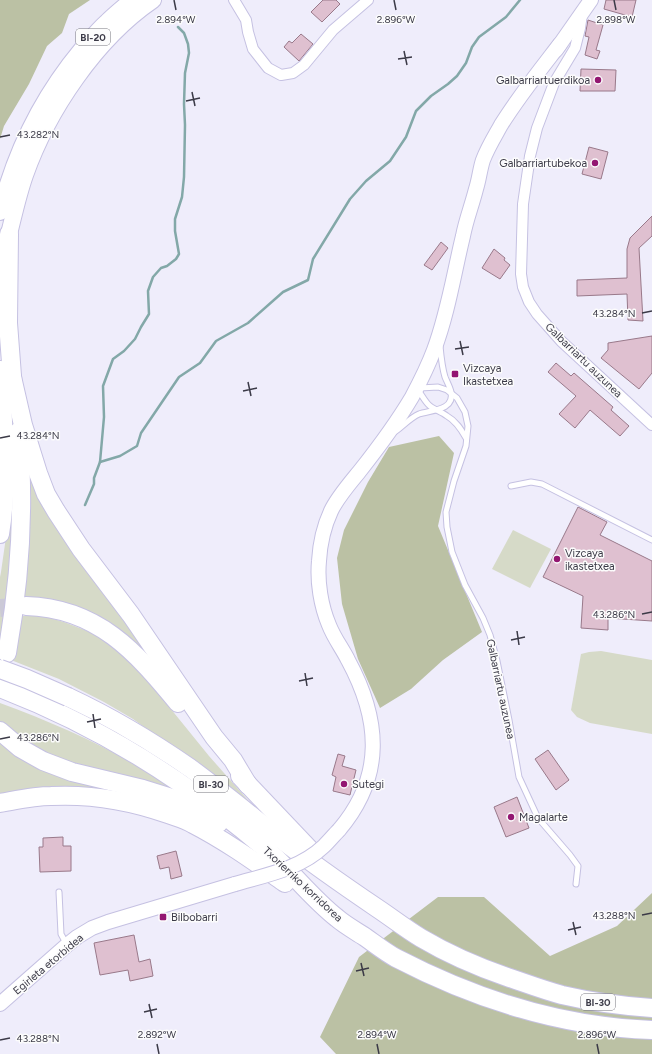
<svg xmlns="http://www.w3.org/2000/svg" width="652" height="1054" font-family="Figtree,sans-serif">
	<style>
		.green { fill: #d6dac8 }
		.forest { fill: #bbc1a4 }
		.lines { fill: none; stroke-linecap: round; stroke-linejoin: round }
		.stream { stroke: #83a8a8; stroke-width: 2.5 }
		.building { fill: #dfc0d0; stroke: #99798a }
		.highway-tunnel { stroke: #cbc9d7; stroke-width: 18; stroke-dasharray: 18 9; stroke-linecap: butt }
		.lane-casing { stroke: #c5c1e2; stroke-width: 7 }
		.street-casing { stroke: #c5c1e2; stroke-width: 12 }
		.secondary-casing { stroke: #c5c1e2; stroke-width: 16 }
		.primary-casing { stroke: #c5c1e2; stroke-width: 18 }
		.highway-casing { stroke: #c5c1e2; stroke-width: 20 }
		.lane { stroke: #fff; stroke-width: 5 }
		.street { stroke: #fff; stroke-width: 10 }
		.secondary { stroke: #fff; stroke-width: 14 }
		.primary { stroke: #fff; stroke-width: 16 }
		.highway { stroke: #fff; stroke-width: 18 }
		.secondary-bridge-casing { stroke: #c5c1e2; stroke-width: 16; stroke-linecap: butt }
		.highway-bridge-casing { stroke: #c5c1e2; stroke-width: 20; stroke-linecap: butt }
		.secondary-bridge { stroke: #fff; stroke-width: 14 }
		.highway-bridge { stroke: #fff; stroke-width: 18 }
		.ticks { fill: none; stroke: #3b3a47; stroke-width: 1.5 }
		.poi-dot { fill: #931671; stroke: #fcfcfc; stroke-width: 1.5 }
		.labels { text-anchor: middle; stroke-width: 3; stroke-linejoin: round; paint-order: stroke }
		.shield { fill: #fcfcfc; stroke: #75747d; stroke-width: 1 }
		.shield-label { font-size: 10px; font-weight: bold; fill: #3b3a47 }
		.poi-label { font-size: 11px; fill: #3b3a47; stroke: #fcfcfc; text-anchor: start }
		.street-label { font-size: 11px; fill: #3b3a47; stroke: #fcfcfc }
		.ticks-label { font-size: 10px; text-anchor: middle; fill: #3b3a47; stroke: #fcfcfc; stroke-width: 3; stroke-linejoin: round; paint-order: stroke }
	</style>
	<rect width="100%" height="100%" fill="#efedfb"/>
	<g class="green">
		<polygon points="26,459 171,675 136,649 24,598 23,616 43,616 64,622 90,632 112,645 136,666 209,756 254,807 133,719 104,702 59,679 11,660"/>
		<polygon points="10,464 16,546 0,655 0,577 1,572 9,516"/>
		<polygon points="513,530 551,549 530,588 492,569"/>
		<polygon points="589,652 601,651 652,660 652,734 590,723 577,717 571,710 581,654"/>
		<path d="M0,703C49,721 97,742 142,768C158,777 173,788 188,798L77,770L33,750L0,721Z"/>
		<polygon points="0,739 175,811 0,795"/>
	</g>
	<g class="forest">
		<polygon points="0,0 90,0 69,14 62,33 47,46 29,84 4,126 0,139"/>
		<polygon points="439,436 454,453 438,526 482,632 443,660 411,689 380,708 358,659 342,604 337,558 344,530 368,482 389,447"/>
		<polygon points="652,893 652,1054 336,1054 320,1037 359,957 438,897 484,897 550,956 617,926"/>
	</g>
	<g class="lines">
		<g class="stream">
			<polyline points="100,462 120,456 137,446 141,433 179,377 200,363 216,341 248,323 283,292 308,280 313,259 350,199 366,181 390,161 406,137 416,111 431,96 448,84 457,76 466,63 472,47 479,37 506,17 520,0"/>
			<polyline points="85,505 94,484 94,478 100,462 104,417 103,386 113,359 124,351 135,339 141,327 149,314 148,291 153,277 161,268 167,266 176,259 179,254 175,231 175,219 182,197 184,177 185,125 184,104 185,73 189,53 188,44 184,33 178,27"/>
		</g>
	</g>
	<g class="building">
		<polygon points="323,0 336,0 340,4 322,22 311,12"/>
		<polygon points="606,0 636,0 632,17 604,9"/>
		<polygon points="588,20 603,25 596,50 600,51 597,59 585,55 589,37 585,36"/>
		<polygon points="301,34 313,44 299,61 284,47 289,41 292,43"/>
		<polygon points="581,69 616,70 615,91 580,91"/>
		<polygon points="589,147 608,152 601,179 582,174"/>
		<polygon points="652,216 652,236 639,248 643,321 628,320 627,294 577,296 577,280 627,278 627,249 630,238"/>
		<polygon points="441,242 448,248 432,270 424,265"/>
		<polygon points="494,249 505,258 504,260 510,265 500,279 482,268"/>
		<polygon points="652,336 652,373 639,389 601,358 608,350 608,343"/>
		<polygon points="556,363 571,376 574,373 613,407 611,410 629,426 620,436 590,410 575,428 559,414 576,396 548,372"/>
		<polygon points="578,507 607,522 600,535 652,561 652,621 608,618 608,630 581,628 583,596 543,577"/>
		<polygon points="548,750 569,780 556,790 535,759"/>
		<polygon points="338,754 345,756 342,766 356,770 350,795 333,791 336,777 332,775"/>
		<polygon points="517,797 529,828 506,837 494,807"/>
		<polygon points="63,837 63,846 71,846 71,871 40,872 39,847 43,847 43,838"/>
		<polygon points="176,851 182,876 171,879 169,867 160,869 157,856"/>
		<polygon points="134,935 139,962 150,959 153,976 130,981 128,970 100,975 94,943"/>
	</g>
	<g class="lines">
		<polyline class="highway-tunnel" points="0,608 26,606"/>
		<g class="lane-casing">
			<g id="lane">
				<polyline points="420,388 438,387 447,390 457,398 465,412 468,426 466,446 454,481 446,512 447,527 452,552 465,585 483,618 490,635 497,661 509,720 519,777 538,818 570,855 578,866 576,884"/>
				<path d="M418,390C422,395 425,402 430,406C435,410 442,412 447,416C456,421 461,429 466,438"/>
				<path d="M396,431C403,426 410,418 419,414C430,410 455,411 451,392C450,387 447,382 445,377C442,367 441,357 440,346"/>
				<polyline points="511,486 531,482 542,484 652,540"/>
				<polyline points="59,892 61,934 66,943"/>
			</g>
		</g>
		<g class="street-casing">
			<g id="street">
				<polyline points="234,0 246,20 248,32 253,49 268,68 281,75 293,73 304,65 333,30 368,0"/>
				<polyline points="582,14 580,28 575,48 554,83 537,128 530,156 523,204 521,274 523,287 529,302 537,314 561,341 652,425"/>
			</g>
		</g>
		<g class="secondary-casing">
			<g id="secondary">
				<polyline points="556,50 591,0"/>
				<path d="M339,830C385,776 380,719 348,660C342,648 334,638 329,625C321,606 317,582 319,561C320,544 324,526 331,511C337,498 350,483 359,472C378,448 396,424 412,397C420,382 428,366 434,350C448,313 454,273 463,236C466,220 472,205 476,189C479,180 480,169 483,160C488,147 495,136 501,125C519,96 540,70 560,44"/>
				<polyline points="0,1004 67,945 77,937 92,928 108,922 235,884"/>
			</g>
		</g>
		<g class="primary-casing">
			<g id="primary">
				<path d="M0,212C15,152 42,97 82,49C90,40 98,30 107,22C115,14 124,7 132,0"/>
				<path d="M9,234C14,214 18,195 25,175C48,110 96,39 153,0"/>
			</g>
		</g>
		<g class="highway-casing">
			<g id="highway">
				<polyline points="9,234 8,323 13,389"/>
				<polyline points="12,377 23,425 38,473 46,494 56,511 81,549 131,615 214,737 233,760 248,785"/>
				<path d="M0,534C9,480 2,425 1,370"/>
				<path d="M26,606C98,608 136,652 178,703"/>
				<path d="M7,653C20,580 25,506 18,432"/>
				<path d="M0,688C81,719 157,763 225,816C242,829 259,843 275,857C296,877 314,900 337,918C345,925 356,931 365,937C375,944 385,952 396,958C475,999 563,1027 652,1030"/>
				<path d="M68,697C111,717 151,741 190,768C220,790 249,814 278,837C310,862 343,885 377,908C392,918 406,929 421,938C448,954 478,967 507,977C525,983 543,990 562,995C592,1002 622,1006 652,1008"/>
				<polyline points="0,731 20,748 43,761 72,772 143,789 172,798 192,808 219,823"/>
				<polyline points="240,776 312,852"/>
				<path d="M0,803C17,800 34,796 51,796C90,794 131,801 168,814C176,817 185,819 193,824C226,841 255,862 285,883"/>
			</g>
		</g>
		<use href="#lane" class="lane"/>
		<use href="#street" class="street"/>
		<use href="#secondary" class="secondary"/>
		<use href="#primary" class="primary"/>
		<use href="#highway" class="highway"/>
		<g class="secondary-bridge-casing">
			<path id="secondary-bridge" d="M235,884C266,875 300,869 324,846C329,841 334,835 339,830"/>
		</g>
		<g class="highway-bridge-casing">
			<polyline id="highway-bridge" points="0,669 27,679 68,697"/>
		</g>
		<use href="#secondary-bridge" class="secondary-bridge"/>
		<use href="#highway-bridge" class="highway-bridge"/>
	</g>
	<path class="ticks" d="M174,0L176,10M394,0L396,10M614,0L616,10M404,51L407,65M398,59L412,57M192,92L195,106M186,101L200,98M0,137L10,135M642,313L652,311M460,341L463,355M455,349L469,347M248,382L251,396M243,391L257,388M0,438L10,436M642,614L652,612M517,631L519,645M511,640L525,637M305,673L307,686M299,681L313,678M93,714L95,728M87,722L101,719M0,739L10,737M642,915L652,913M573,922L576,935M568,930L581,927M361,963L364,976M356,971L369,968M149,1004L152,1018M144,1012L157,1009M0,1040L10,1038M157,1044L159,1054M377,1044L379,1054M597,1044L599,1054"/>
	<g class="poi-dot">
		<circle cx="598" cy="80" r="4"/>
		<circle cx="595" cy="163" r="4"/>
		<rect x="451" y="370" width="8" height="8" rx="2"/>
		<circle cx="557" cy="559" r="4"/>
		<circle cx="344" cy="784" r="4"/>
		<circle cx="511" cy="817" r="4"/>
		<rect x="159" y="913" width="8" height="8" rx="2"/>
	</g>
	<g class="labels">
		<g class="shield">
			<rect x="76" y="29" width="34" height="16" rx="3"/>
			<rect x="194" y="776" width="34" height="16" rx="3"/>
			<rect x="581" y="994" width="34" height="16" rx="3"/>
		</g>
		<g class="shield-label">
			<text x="93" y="41">BI-20</text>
			<text x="211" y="788">BI-30</text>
			<text x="598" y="1006">BI-30</text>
		</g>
		<g class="poi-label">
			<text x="590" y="84" text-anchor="end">Galbarriartuerdikoa</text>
			<text x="587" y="167" text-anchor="end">Galbarriartubekoa</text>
			<text x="463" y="372">Vizcaya<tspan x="463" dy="13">Ikastetxea</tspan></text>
			<text x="565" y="557">Vizcaya<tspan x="565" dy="13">ikastetxea</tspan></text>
			<text x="352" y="788">Sutegi</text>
			<text x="519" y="821">Magalarte</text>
			<text x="171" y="921">Bilbobarri</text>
		</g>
		<g class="street-label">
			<text transform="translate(584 360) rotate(44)" y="4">Galbarriartu auzunea</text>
			<text transform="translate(501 689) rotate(78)" y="4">Galbarriartu auzunea</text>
			<text transform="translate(303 884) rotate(43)" y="4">Txorierriko korridorea</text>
			<text transform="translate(48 964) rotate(-40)" y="4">Egirleta etorbidea</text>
		</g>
	</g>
	<g class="ticks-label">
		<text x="396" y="23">2.896°W</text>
		<text x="616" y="23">2.898°W</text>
		<text x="176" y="23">2.894°W</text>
		<text x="38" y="138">43.282°N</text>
		<text x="614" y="317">43.284°N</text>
		<text x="38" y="439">43.284°N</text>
		<text x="614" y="618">43.286°N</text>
		<text x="38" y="741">43.286°N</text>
		<text x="614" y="919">43.288°N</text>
		<text x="157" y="1038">2.892°W</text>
		<text x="377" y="1038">2.894°W</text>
		<text x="597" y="1038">2.896°W</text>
		<text x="38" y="1042">43.288°N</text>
	</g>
</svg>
